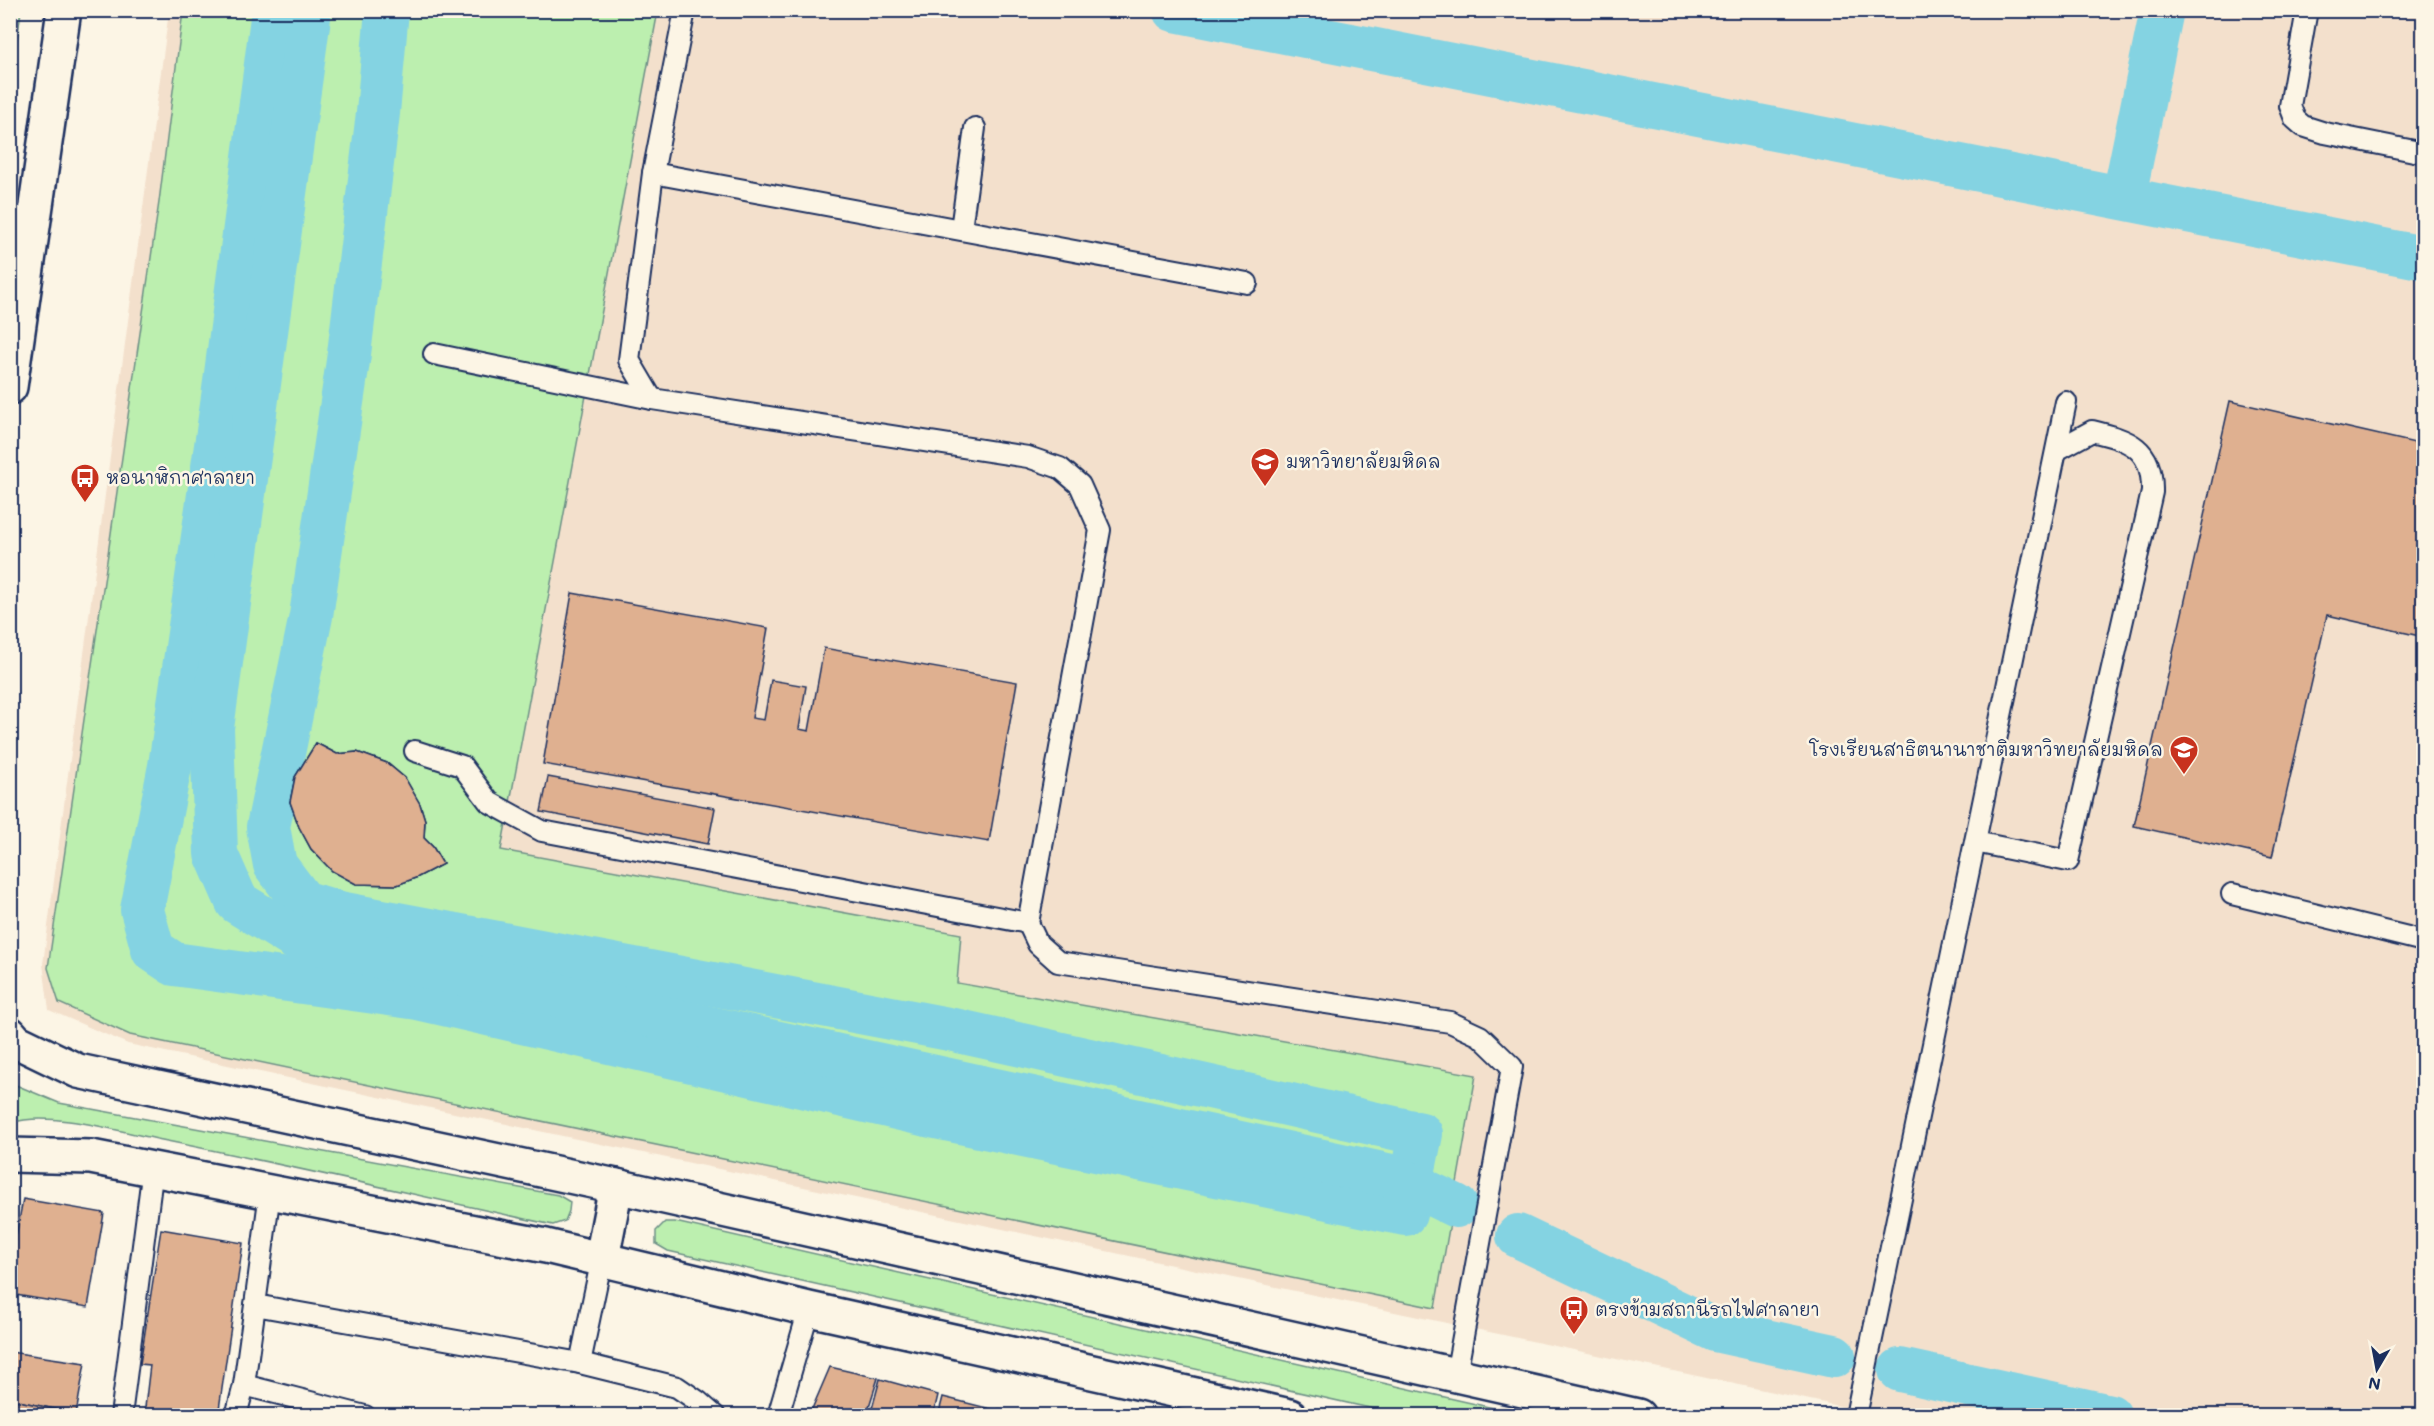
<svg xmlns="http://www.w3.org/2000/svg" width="2434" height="1426" font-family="Mali,'Playpen Sans Thai',sans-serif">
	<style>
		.built { fill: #f3e0cc }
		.green { fill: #bcefaf; stroke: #6c8f86; stroke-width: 1.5 }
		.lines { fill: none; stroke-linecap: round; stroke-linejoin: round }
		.canal { stroke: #84d3e2; stroke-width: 44 }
		.building { fill: #dfb090; stroke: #1b2f5e; stroke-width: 1.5; fill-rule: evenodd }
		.service-casing { stroke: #1b2f5e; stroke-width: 24 }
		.tertiary-casing { stroke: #1b2f5e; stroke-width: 38 }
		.secondary-casing { stroke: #1b2f5e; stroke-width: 38 }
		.service { stroke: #fcf5e5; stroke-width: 20 }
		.tertiary { stroke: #fcf5e5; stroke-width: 33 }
		.secondary { stroke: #fcf5e5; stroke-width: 33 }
		.labels { text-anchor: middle; stroke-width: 5; stroke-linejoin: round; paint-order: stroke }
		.poi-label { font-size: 18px; fill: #1b2f5e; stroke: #fcf5e5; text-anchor: start }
	</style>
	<rect width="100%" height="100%" fill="#fcf5e5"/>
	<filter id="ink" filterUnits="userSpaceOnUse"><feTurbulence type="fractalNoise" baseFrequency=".0167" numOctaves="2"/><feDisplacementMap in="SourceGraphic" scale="12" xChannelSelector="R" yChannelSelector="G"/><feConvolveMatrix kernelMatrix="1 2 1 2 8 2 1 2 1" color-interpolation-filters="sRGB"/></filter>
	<g filter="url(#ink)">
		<polygon class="built" points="169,11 2423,11 2423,1415 1881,1415 128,1044 49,1010 43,964"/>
		<g class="green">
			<polygon points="11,10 21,11 11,85 10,11"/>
			<polygon points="183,11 658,11 501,850 961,934 957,983 1476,1075 1435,1308 130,1035 59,1003 48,968 159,202"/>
			<path d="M11,1083L59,1103L558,1195L570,1202L569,1211L565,1221L553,1225C423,1197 293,1166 162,1140C121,1132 50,1110 11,1123Z"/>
			<polygon points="665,1222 675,1222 1524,1415 1401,1415 668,1251 656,1244 656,1231"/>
		</g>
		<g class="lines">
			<g class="canal">
				<polyline points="273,10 223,397 170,766 142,910 153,950 174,964 418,998 936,1117 1405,1214 1421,1134 954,1030 340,913 303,902 275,865 268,827 311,616 349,354 378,113 387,10"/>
				<polyline points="310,10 212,728 216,854 237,902 295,938 1396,1177 1456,1206"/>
				<polyline points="1174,10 2424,258"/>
				<polyline points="2124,196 2162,10"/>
				<polyline points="1518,1236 1715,1330 1834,1356"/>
				<polyline points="1900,1370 2110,1416"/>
			</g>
		</g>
		<g class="building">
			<polygon points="2230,401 2424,445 2424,637 2327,615 2272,857 2134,826"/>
			<polygon points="572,593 768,628 752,718 764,720 771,680 806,686 799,729 809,731 824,648 1017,682 989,842 543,764"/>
			<path d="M316,743L337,754L357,752L387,763L405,778L420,804L425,820L424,838L433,847L443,864L418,877L397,885L356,884L332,871L311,849L299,827L290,802L295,777ZM342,778L377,788L396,820L367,814H342L345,794Z"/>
			<polygon points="316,743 337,754 357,752 387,763 405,778 420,804 425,820 424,838 433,847 443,864 418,877 397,885 356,884 332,871 311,849 299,827 290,802 295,777"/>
			<polygon points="548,777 715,808 708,844 541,812"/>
			<polygon points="23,1199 104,1213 88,1307 10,1294 10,1268"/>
			<polygon points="161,1229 243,1243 218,1416 144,1416 150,1365 140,1364"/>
			<polygon points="10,1352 85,1363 76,1414 10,1399"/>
			<polygon points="830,1367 878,1378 866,1416 809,1416"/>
			<polygon points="880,1379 938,1395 933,1416 870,1416"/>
			<polygon points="943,1397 995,1410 994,1416 938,1416"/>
			<polygon points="10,1399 76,1414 10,1416"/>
			<polygon points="999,1409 1032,1416 997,1416"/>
			<polygon points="250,1411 272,1416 249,1416"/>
		</g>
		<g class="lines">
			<g class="service-casing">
				<g id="service">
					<polyline points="2307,10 2290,106 2295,119 2303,126 2325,133 2424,153"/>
					<polyline points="653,173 1247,283"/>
					<polyline points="961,229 975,128"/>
					<polyline points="434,354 652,399 1028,457 1060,468 1080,485 1100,530 1028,923 1038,944 1058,962 1450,1022 1480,1036 1512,1067 1456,1375"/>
					<polyline points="652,399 629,360 653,173 685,10"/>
					<polyline points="415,751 462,766 489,802 542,831 1028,923"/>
					<path d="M1975,842L2068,861L2152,492C2153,447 2129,440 2092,431L2057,450"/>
					<polyline points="2232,894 2424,941"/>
					<polyline points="255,1305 270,1192"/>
					<polyline points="580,1363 602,1258"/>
					<polyline points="244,1385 365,1416"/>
					<polyline points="121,1416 153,1168"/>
					<polyline points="236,1416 244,1385 255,1305 580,1363 677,1387 699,1402 715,1416"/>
					<polyline points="778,1416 809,1309"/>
					<polyline points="1856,1416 2066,402"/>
				</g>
			</g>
			<g class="tertiary-casing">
				<polyline id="tertiary" points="602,1258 616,1186"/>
			</g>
			<g class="secondary-casing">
				<g id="secondary">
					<polyline points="10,387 64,10"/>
					<polyline points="10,1034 16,1041 78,1071 616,1186 1638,1416"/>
					<polyline points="10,1155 91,1157 546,1246 809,1309 1290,1416"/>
				</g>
			</g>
			<use href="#service" class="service"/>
			<use href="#tertiary" class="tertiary"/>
			<use href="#secondary" class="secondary"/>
		</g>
	</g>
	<defs>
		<g id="university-pin" transform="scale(1.5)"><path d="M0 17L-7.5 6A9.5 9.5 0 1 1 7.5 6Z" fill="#c8321e" stroke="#fcf5e5"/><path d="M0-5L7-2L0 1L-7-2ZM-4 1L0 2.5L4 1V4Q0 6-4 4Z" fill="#fff"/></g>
		<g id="bus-pin" transform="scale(1.5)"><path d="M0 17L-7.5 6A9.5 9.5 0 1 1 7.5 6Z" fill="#c8321e" stroke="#fcf5e5"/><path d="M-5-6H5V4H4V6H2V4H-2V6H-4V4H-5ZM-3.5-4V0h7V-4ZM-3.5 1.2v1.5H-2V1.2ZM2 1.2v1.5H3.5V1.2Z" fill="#fff"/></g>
		<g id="school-pin" transform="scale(1.5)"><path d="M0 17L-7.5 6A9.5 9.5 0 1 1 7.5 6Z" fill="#c8321e" stroke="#fcf5e5"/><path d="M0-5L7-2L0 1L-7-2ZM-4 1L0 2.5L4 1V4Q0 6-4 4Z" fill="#fff"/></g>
	</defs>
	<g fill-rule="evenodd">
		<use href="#university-pin" x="1265" y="462"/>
		<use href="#bus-pin" x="85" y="478"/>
		<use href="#school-pin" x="2184" y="750"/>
		<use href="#bus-pin" x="1574" y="1310"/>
	</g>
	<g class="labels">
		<g class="poi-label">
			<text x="1286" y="468">มหาวิทยาลัยมหิดล</text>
			<text x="106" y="484">หอนาฬิกาศาลายา</text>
			<text x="2163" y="756" text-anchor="end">โรงเรียนสาธิตนานาชาติมหาวิทยาลัยมหิดล</text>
			<text x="1595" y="1316">ตรงข้ามสถานีรถไฟศาลายา</text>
		</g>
	</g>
	<rect width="2434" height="1426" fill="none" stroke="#fcf5e5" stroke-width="36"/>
	<rect x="18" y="18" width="2398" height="1390" fill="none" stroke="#1b2f5e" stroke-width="2" filter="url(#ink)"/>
	<g transform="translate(2377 1369) rotate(190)" stroke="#fcf5e5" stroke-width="4.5" paint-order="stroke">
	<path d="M0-4.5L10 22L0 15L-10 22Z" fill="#1b2f5e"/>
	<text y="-9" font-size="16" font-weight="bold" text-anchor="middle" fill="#1b2f5e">N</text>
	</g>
</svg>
